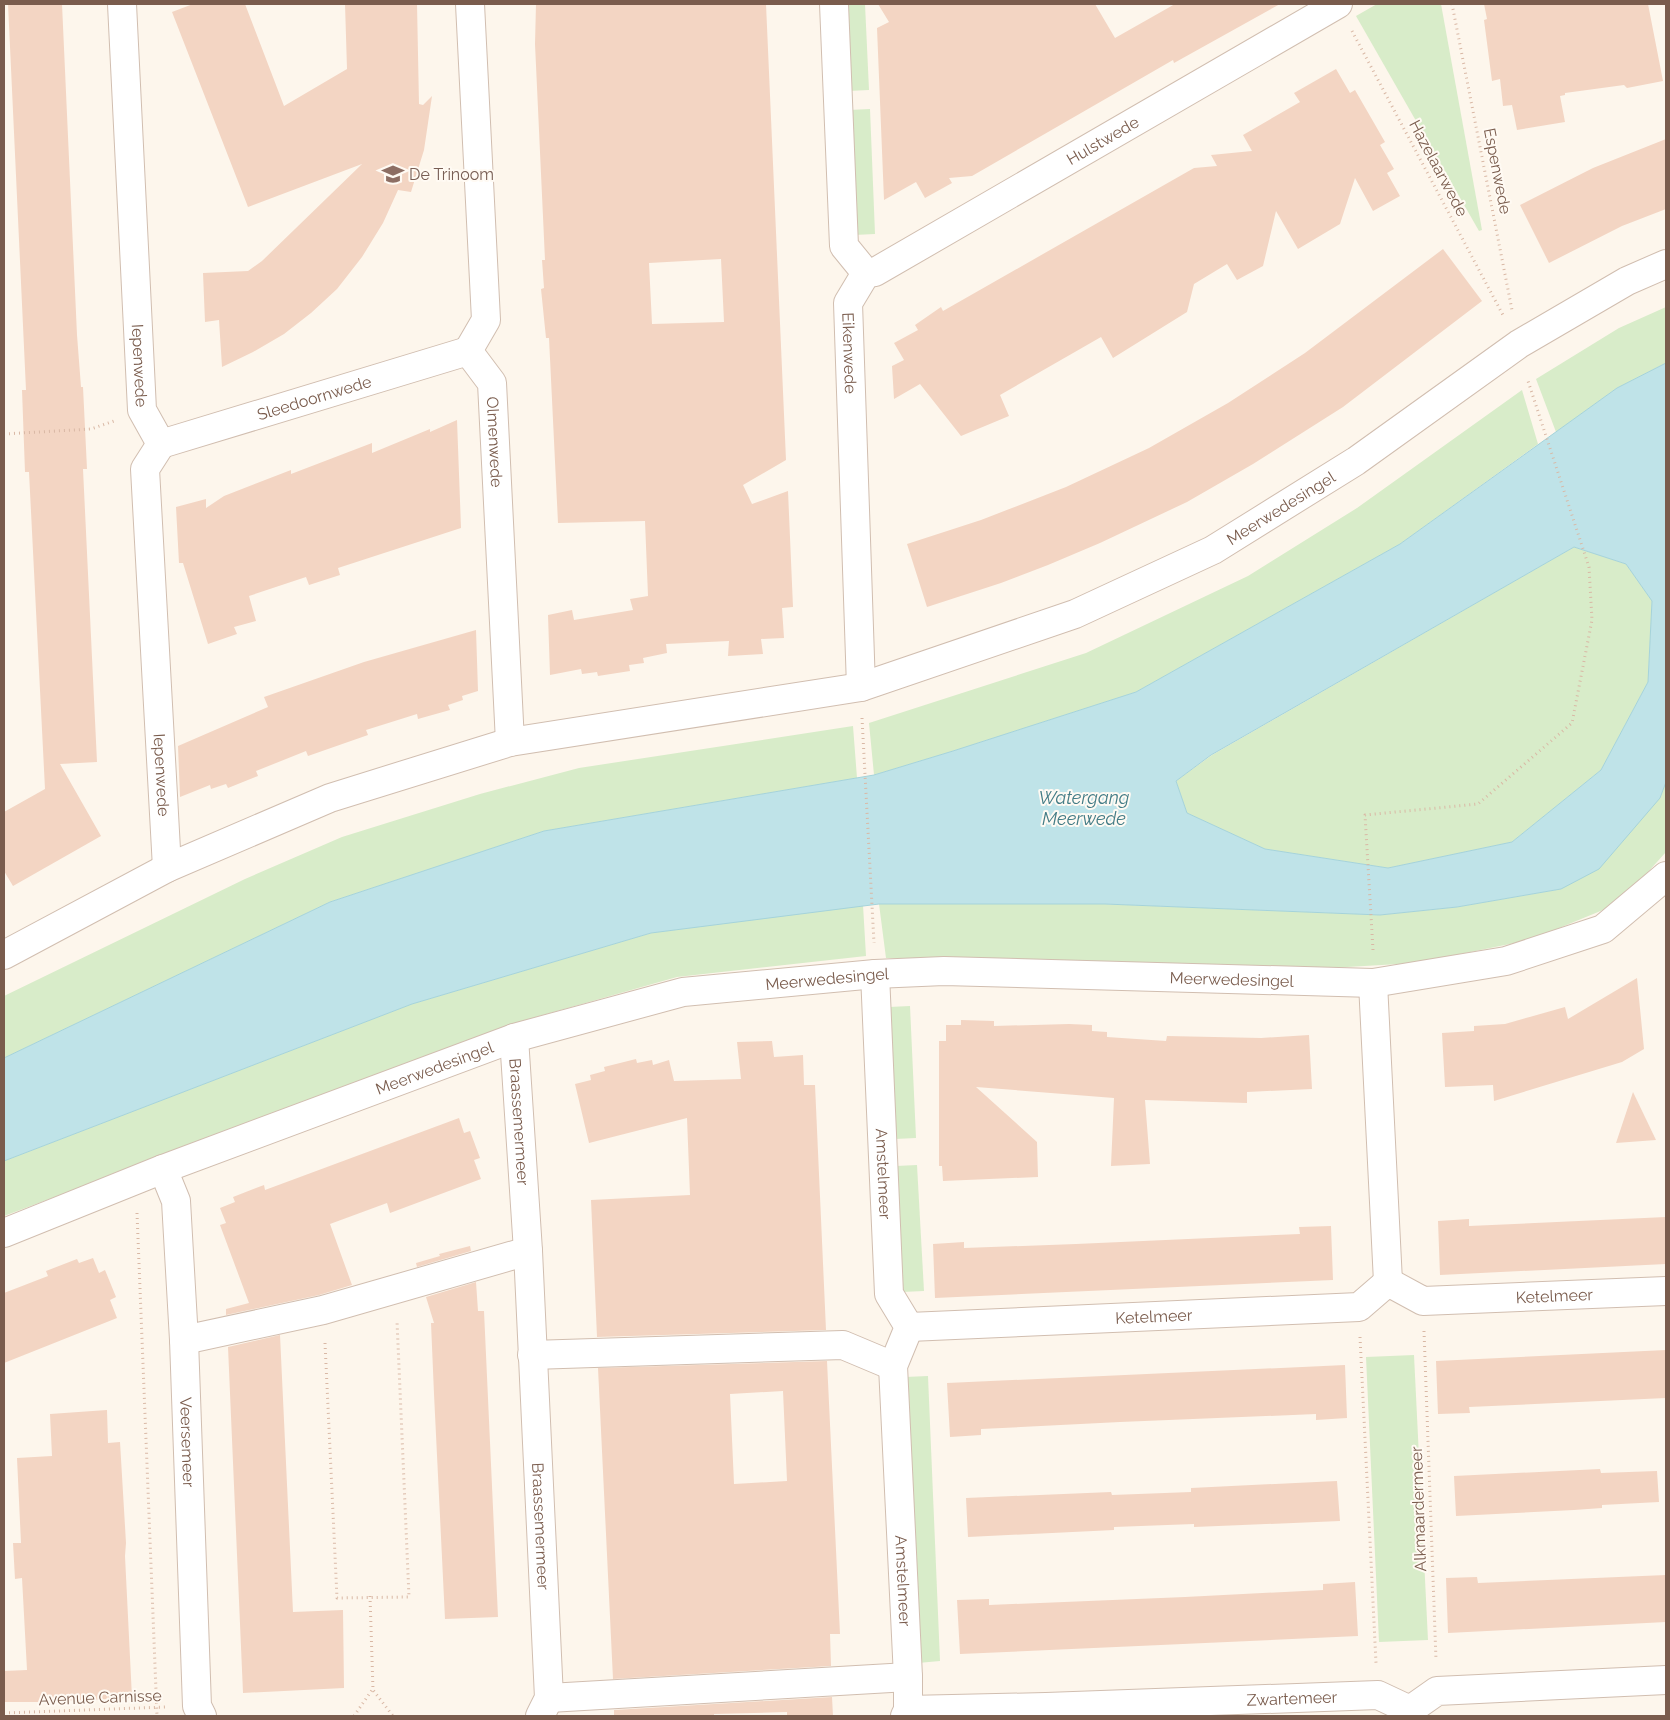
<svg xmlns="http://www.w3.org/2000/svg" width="1670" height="1720" font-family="Raleway,sans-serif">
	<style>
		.green { fill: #d8ecc9 }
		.water { fill: #bfe3e8; stroke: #a5d3da; fill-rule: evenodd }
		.building { fill: #f3d5c3; fill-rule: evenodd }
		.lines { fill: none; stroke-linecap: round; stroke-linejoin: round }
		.street-casing { stroke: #d1beb0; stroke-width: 30 }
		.path { stroke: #d9b8a5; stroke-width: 3; stroke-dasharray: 1 4; stroke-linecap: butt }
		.street { stroke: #fff; stroke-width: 28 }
		.labels { text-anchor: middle; stroke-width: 4; stroke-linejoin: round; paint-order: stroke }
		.street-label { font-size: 16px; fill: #7a5c4d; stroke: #fffaf3 }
		.education-label { font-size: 16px; fill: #785e54; stroke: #fffaf3; text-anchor: start }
		.water-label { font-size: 18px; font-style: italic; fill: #437c86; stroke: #fffaf3 }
	</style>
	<rect width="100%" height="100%" fill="#fdf6ec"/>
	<g class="green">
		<polygon points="843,4 865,4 869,90 848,91"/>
		<polygon points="1377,4 1441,4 1482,230 1479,231 1356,16"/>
		<polygon points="870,109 875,234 854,235 849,110"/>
		<polygon points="1666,307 1666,363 1617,388 1556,432 1536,379 1619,328"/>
		<polygon points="1522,390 1538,444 1400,544 1136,692 953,751 874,775 869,723 1086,653 1248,576 1357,508"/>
		<polygon points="1574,547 1626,564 1652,601 1648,682 1601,770 1512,842 1388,868 1265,849 1187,813 1176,781 1212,755"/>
		<polygon points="853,726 857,778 544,831 330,902 4,1058 4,996 245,879 342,837 480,794 579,768"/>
		<polygon points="1666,782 1666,852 1620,903 1530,940 1416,963 1260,972 1068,966 886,958 879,904 1105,904 1380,915 1457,907 1561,889 1660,798"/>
		<polygon points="863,905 866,956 677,977 522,1021 4,1216 4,1161 412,1004 651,933"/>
		<polygon points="910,1006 916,1138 895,1139 889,1007"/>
		<polygon points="917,1165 924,1291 902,1292 896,1166"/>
		<polygon points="1414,1355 1428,1640 1379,1642 1366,1357"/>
		<polygon points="928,1376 940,1661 918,1663 905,1377"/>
	</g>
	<path class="water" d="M1666,363V782L1660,798L1599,869L1561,889L1457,907L1380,915L1105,904H879L651,933L412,1004L4,1161V1058L330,902L544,831L874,775L953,751L1136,692L1400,544L1617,388ZM1574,547L1626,564L1652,601L1648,682L1601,770L1512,842L1388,868L1265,849L1187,813L1176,781L1211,755Z"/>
	<g class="building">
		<polygon points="8,4 62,4 77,335 81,387 83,387 87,469 83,469 97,762 60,764 101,836 13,886 4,871 4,812 45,789 29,472 25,472 22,390 26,390"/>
		<polygon points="193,4 245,4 284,106 347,69 345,4 417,4 419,104 423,105 432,96 424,150 411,192 398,190 383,223 362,257 337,289 311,313 284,334 253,352 222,367 219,320 205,322 203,273 248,271 262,261 362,164 248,207 172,12"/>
		<path d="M536,4H766L786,460L743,485L752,504L788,491L793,607L782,608L784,638L761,639L763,654L728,656L729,641L666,644L667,653L643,658L644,663L629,665L630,671L598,676L597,672L582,674L581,669L550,675L548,615L572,610L574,620L633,610L630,599L648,596L645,521L558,523L549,338H546L541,289L544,288L542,260H545L535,44ZM721,259L724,322L652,324L649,263Z"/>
		<polygon points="878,4 1095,4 1115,38 1175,4 1280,4 1174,63 1173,60 972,176 949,178 952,183 925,198 916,182 884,200 877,28 889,22"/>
		<polygon points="1484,4 1648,4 1663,81 1627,88 1624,85 1565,93 1565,95 1560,96 1565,122 1517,130 1512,105 1503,106 1500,79 1492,81 1484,20 1487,19"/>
		<polygon points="1336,69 1350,93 1355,90 1385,142 1380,145 1394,169 1387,173 1400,196 1373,211 1355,178 1340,224 1298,249 1276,211 1263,266 1237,280 1227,264 1194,284 1187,312 1113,358 1101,337 1000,395 1009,416 961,436 920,384 894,399 892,366 904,360 894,343 918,330 915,325 941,307 943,311 1194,168 1217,166 1211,155 1252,151 1243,135 1300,102 1294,93"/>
		<polygon points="1666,139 1666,209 1622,226 1549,263 1520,205 1593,168"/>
		<polygon points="1443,249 1482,301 1343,407 1253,464 1187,502 1100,543 1048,565 1001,583 927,607 907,544 981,520 1066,487 1149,448 1228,403 1305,353"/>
		<polygon points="457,420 461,528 338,568 340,575 309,585 306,577 249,596 256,621 234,627 237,634 208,644 183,563 179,563 176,507 206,499 206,508 224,496 291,470 291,474 372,443 372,453 430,429 430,432"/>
		<polygon points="476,630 478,691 462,696 463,700 448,705 450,710 418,719 417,714 366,730 368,735 308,756 306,751 256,771 258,776 228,788 226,784 211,789 210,785 180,797 178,746 268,707 264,697 364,662"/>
		<polygon points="1637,978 1644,1049 1622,1062 1494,1101 1493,1085 1445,1087 1442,1033 1474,1031 1474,1026 1505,1024 1565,1007 1568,1019"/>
		<polygon points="961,1020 994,1021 994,1026 1069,1024 1092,1025 1092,1031 1107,1032 1107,1037 1166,1041 1167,1036 1261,1038 1309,1035 1312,1089 1247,1092 1247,1103 1145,1100 1150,1164 1111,1166 1114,1098 976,1087 1037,1142 1038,1177 943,1181 942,1166 939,1166 939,1041 946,1041 946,1025 961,1025"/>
		<polygon points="772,1041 774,1057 803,1055 804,1085 815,1085 826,1330 597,1337 591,1200 690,1195 687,1118 589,1143 575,1084 591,1080 590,1075 605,1071 604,1067 636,1059 637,1063 652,1060 653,1065 669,1060 674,1081 741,1079 737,1042"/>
		<polygon points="1633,1092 1656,1140 1616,1143"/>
		<polygon points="459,1118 464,1133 470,1131 480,1158 474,1160 481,1179 390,1213 387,1203 330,1224 352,1285 319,1295 226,1315 226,1309 249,1303 220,1225 226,1223 220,1208 235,1202 233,1197 264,1185 265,1190"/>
		<polygon points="1666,1217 1666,1264 1440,1275 1438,1221 1469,1219 1469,1226"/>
		<polygon points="1331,1226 1333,1280 935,1298 933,1244 964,1242 964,1248 1076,1244 1300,1234 1299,1227"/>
		<polygon points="470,1246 471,1251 417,1267 416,1263 440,1256 439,1254"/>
		<polygon points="93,1258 99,1273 105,1270 116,1297 110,1300 117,1318 4,1363 4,1293 48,1276 46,1271 77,1259 79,1263"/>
		<polygon points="476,1282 478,1311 484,1311 498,1617 445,1619 434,1394 431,1323 434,1323 426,1297"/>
		<polygon points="280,1335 293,1612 343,1610 344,1688 243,1693 228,1347"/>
		<polygon points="1666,1350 1666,1398 1469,1407 1470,1413 1438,1414 1436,1361"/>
		<path d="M827,1361L840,1634H830L831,1666L613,1679L598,1368ZM783,1391L787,1481L734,1484L730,1394Z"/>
		<polygon points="1345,1365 1347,1418 1316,1420 1316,1414 1120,1422 981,1429 981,1435 950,1437 947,1383"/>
		<polygon points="107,1410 108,1443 120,1442 126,1543 125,1556 132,1698 43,1702 4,1702 4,1671 27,1670 22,1578 15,1579 13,1543 21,1543 17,1458 52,1456 50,1414"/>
		<polygon points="1600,1469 1601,1473 1657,1471 1659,1502 1602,1505 1602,1508 1574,1510 1456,1516 1454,1476"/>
		<polygon points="1337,1481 1340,1521 1194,1527 1194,1524 1114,1527 1114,1530 968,1537 966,1498 1111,1492 1112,1495 1191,1492 1191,1488"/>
		<polygon points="1666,1575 1666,1622 1448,1633 1446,1578 1477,1577 1478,1583"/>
		<polygon points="1355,1582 1358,1636 960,1654 957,1600 989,1599 989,1605 1185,1597 1323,1590 1323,1584"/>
		<polygon points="832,1697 833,1716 787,1716 787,1712 714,1714 714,1716 614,1716 614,1710"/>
	</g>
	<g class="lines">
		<g class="street-casing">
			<g id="street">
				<path id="s1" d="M122,4L142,410L161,444"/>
				<path id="s2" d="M834,4L844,246L866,273L848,303L861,687"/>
				<path id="s3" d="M866,273L875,272L1338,4"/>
				<path id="s4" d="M468,351L492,383L510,742"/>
				<polyline points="468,351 486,320 470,4"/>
				<path id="s5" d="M161,444L145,469L167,868"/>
				<path id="s6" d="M161,444L468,351"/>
				<path id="s7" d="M4,955L167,868L330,798L510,742L861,687L1075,614L1213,550L1356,461L1519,344L1627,281L1666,264"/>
				<path id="s8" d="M875,974L889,1294L909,1327L893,1366L908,1677V1710L905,1716"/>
				<polyline points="1373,983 1388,1282"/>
				<path id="s9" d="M514,1038L528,1251L549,1698L540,1716"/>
				<path id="s10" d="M163,1169L176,1201L184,1340L197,1706L202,1716"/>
				<path id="s11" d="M4,1233L163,1169L514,1038L683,992L875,974L944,971L1373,983L1506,961L1603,929L1666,876"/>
				<path id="s12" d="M909,1327L1359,1307L1388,1282L1423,1301L1666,1291"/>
				<polyline points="184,1340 323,1310 528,1251"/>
				<polyline points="532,1355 843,1345 893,1366"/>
				<polyline points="549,1698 908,1677"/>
				<path id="s13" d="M908,1710L1046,1707L1378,1695L1410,1710L1437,1691L1666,1680"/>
			</g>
		</g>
		<g class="path">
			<polyline points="1452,4 1512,310"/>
			<polyline points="1352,31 1504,317"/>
			<polyline points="4,434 91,429 114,421"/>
			<polyline points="862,718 874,943"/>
			<polyline points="1373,950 1365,815 1478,804 1572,723 1592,620 1589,567 1527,378"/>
			<polyline points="137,1213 157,1716"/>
			<polyline points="1424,1331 1436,1660"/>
			<polyline points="1360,1337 1376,1663"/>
			<polyline points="325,1343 337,1598 409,1597 397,1321"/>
			<polyline points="370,1596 373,1690 393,1716"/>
			<polyline points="4,1713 166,1707"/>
			<polyline points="354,1716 372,1690"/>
		</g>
		<use href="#street" class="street"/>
	</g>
	<defs>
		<g id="school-bare" transform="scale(1.725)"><path d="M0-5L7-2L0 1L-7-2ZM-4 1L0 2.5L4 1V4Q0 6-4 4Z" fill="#8d6e63" stroke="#fffaf3" stroke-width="2.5" paint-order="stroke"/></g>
	</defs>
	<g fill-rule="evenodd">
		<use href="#school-bare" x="393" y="174"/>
	</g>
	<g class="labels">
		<g class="street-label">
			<text dy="6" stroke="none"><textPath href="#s3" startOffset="272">Hulstwede</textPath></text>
			<text transform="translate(1439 168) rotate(62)" y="6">Hazelaarwede</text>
			<text transform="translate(1498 171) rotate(79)" y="6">Espenwede</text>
			<text dy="6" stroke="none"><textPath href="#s2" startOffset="362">Eikenwede</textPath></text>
			<text dy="6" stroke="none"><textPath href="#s1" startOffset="362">Iepenwede</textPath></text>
			<text dy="6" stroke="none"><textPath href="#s6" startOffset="160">Sleedoornwede</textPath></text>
			<text dy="6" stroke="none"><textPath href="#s4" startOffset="99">Olmenwede</textPath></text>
			<text dy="6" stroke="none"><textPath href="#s7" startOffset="1364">Meerwedesingel</textPath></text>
			<text dy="6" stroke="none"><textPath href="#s5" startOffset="336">Iepenwede</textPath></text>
			<text dy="6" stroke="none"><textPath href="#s11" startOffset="866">Meerwedesingel</textPath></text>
			<text dy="6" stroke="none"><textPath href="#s11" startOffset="1271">Meerwedesingel</textPath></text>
			<text dy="6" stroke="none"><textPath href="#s11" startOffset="461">Meerwedesingel</textPath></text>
			<text dy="6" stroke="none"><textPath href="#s9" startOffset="84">Braassemermeer</textPath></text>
			<text dy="6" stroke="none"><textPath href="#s8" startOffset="200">Amstelmeer</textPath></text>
			<text dy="6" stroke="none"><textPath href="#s12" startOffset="660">Ketelmeer</textPath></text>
			<text dy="6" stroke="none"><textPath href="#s12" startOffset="245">Ketelmeer</textPath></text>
			<text dy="6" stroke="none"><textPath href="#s10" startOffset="276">Veersemeer</textPath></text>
			<text transform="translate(1418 1509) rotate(-92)" y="6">Alkmaardermeer</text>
			<text dy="6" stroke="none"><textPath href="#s9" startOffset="489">Braassemermeer</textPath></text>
			<text dy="6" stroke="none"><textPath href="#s8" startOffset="616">Amstelmeer</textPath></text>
			<text transform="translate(100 1697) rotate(-2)" y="6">Avenue Carnisse</text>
			<text dy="6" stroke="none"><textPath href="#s13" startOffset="384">Zwartemeer</textPath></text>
		</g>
		<g class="education-label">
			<text x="409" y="180">De Trinoom</text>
		</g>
		<g class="water-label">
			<text x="1084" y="804">Watergang<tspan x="1084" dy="21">Meerwede</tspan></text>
		</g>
	</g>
	<rect width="1670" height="1720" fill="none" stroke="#7a5c4d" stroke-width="10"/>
</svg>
